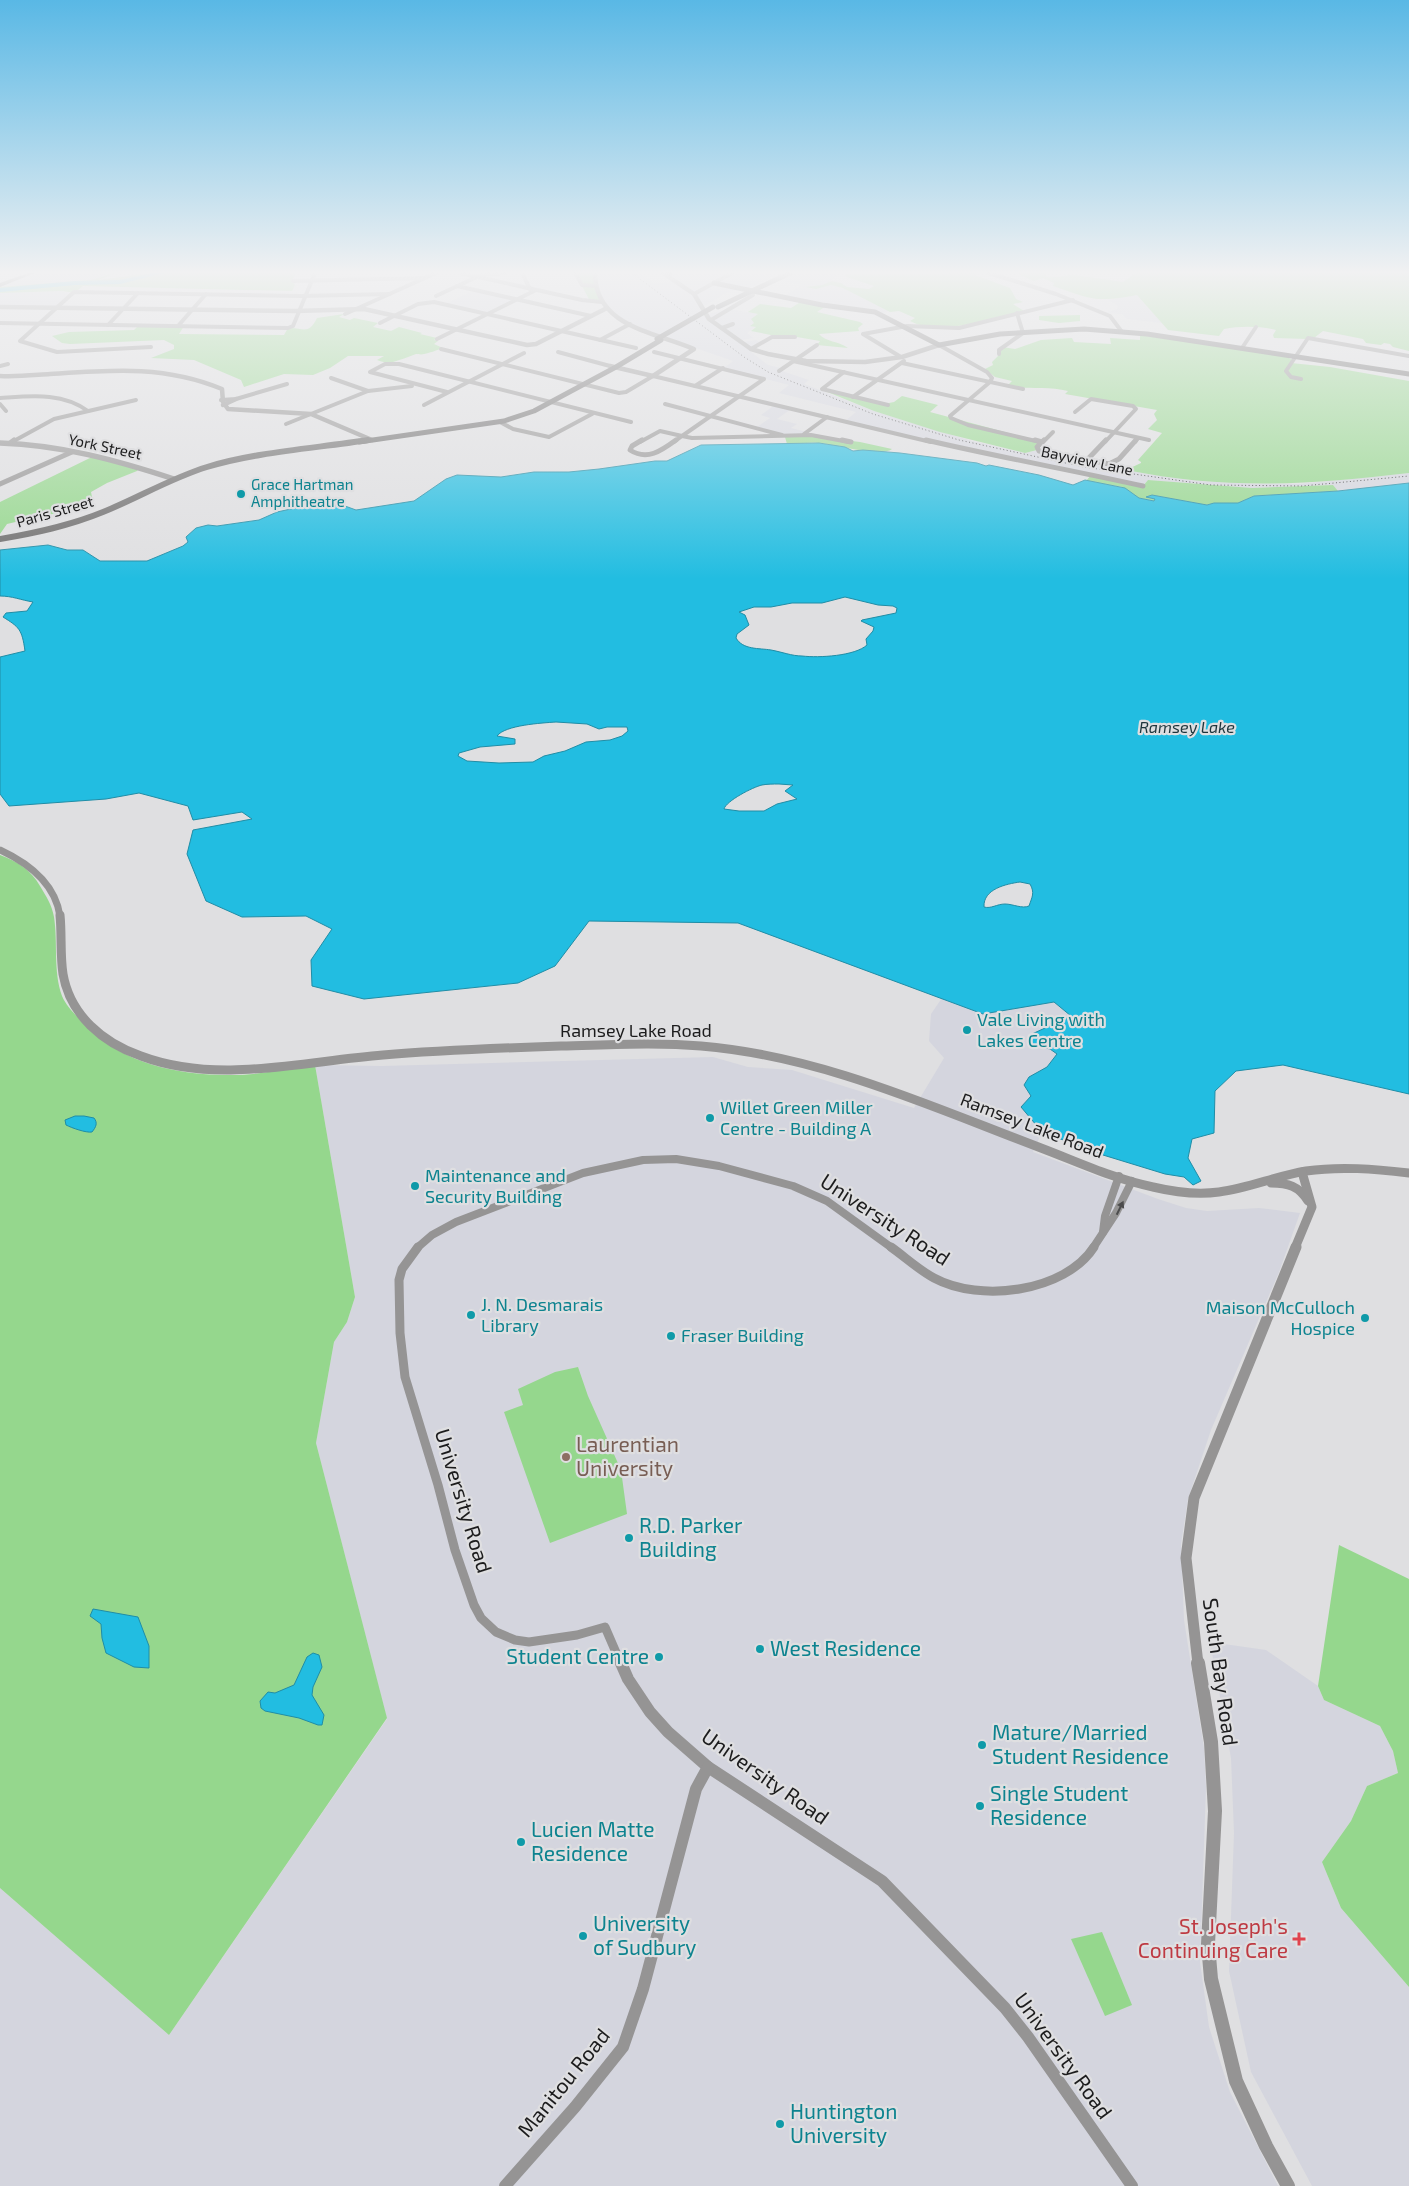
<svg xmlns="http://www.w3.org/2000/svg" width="1409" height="2186" font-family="'Exo 2',sans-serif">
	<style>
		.built { fill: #d4d5de }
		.green { fill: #95d78d }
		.water { fill: #22bde1; stroke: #208da6; fill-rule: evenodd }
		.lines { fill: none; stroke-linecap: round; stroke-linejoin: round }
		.river { fill: #22bde1; fill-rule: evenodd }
		.minor-far4 { stroke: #959494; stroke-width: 4 }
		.minor-far3 { stroke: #959494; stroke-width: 5 }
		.minor-far2 { stroke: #959494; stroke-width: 8 }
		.minor-far1 { stroke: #959494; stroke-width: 9 }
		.minor { stroke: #959494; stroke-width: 12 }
		.tertiary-far5 { stroke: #959494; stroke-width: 4.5 }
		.tertiary-far4 { stroke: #959494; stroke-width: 5.5 }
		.tertiary-far3 { stroke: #959494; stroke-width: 7 }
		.tertiary-far2 { stroke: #959494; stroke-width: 9 }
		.tertiary-far1 { stroke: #959494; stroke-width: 11 }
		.tertiary { stroke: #959494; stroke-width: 14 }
		.secondary-far1 { stroke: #717070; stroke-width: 5 }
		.secondary { stroke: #717070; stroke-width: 6 }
		.primary { fill: #585756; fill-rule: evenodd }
		.rail { stroke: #343435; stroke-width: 1; stroke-dasharray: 1 2.5; stroke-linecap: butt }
		.secondary-bridge { stroke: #717070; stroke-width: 5 }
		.oneway { fill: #4c4c4d }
		.culture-dot { fill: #0f9aa8; stroke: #dfdfe1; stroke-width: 2 }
		.education-dot { fill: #8d6e63; stroke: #dfdfe1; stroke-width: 2 }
		.health-dot { fill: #e0444e; stroke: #dfdfe1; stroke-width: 2 }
		.labels { text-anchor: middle; stroke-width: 4.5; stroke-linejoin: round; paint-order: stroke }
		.far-street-label { font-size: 15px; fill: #1c1c1d; stroke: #dfdfe1 }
		.far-culture-label { font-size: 15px; fill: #0d838f; stroke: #dfdfe1; text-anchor: start }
		.far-water-label { font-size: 16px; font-style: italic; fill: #1e353c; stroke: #dfdfe1 }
		.culture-label { font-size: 18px; fill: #0d838f; stroke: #dfdfe1; text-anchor: start }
		.street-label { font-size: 18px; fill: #1c1c1d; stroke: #dfdfe1 }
		.near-street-label { font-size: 21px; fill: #1c1c1d; stroke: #dfdfe1 }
		.near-education-label { font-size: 21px; fill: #785e54; stroke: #dfdfe1; text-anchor: start }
		.near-culture-label { font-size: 21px; fill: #0d838f; stroke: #dfdfe1; text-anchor: start }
		.near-health-label { font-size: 21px; fill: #be3a42; stroke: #dfdfe1; text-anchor: end }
	</style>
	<rect width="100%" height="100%" fill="#dfdfe1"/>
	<g class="built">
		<polygon points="30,273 113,273 92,280 0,287 0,285"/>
		<polygon points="595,273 640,273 655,284 675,281 671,278 672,273 780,273 745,290 730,291 702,307 708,314 730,309 758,314 754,323 750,325 756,327 747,333 753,338 742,340 744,342 756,340 761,343 750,351 768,365 781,368 779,370 809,380 804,384 874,411 972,441 1025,453 1037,450 1129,467 1126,469 1147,474 1196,481 1255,484 1301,484 1409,473 1409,483 1338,491 1333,485 1252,488 1148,480 1143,486 844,422 856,412 779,393 789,385 724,368 733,361 647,331 619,317 598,296"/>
		<polygon points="793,273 839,273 828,284 807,288 816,289 831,285 843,288 889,311 880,314 783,297 802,285 780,280"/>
		<polygon points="475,290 517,299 488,314 445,304"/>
		<polygon points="61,291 69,294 55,307 0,307 0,293"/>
		<polygon points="1137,295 1162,323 1127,319 1122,314 1104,313 1117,309 1118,306 1109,300"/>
		<polygon points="775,405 791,409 777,419 797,424 791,428 807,432 792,437 757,427 770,418 761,415"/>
		<polygon points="942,998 983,1014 1054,1002 1071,1016 1046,1027 1030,1044 1050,1049 1058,1054 1047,1067 1029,1077 1031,1096 1021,1107 1042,1132 1033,1152 1158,1199 1186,1208 1207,1211 1259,1208 1300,1213 1279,1272 1211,1430 1188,1499 1181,1544 1184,1620 1204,1748 1206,1787 1200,1962 1209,2027 1230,2092 1278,2186 0,2186 0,1888 169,2035 387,1719 316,1443 334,1342 347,1322 355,1297 315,1065 382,1066 713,1057 748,1067 792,1070 914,1108 944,1058 929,1041 931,1014"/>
		<polygon points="1210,1642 1266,1650 1318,1686 1324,1700 1380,1726 1393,1751 1398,1773 1367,1786 1351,1821 1322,1862 1341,1908 1409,1987 1409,2186 1312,2186 1251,2072 1229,1971 1234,1833 1231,1758"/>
	</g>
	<g class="green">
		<path d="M113,273H117L98,280L151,273H296L292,281L295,285L292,291L83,286C74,294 72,292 61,291L0,293V287L92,280Z"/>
		<polygon points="575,273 595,273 602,302 590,301"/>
		<path d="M979,273L975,275L1010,288L1016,299L1023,302L1013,304L1024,311C992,318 940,337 910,321L915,318L899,311L890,312L843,288L831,285L816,289L806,287L822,285L832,281L841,283L847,287L869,289L874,286L844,276L846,274Z"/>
		<path d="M1016,273H1046V277C1059,278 1063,275 1075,275L1123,282L1136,273H1409V351L1393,347L1390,344L1384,343L1381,345L1366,343L1363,339L1323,331L1314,338L1307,339L1274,338L1273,335L1276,330C1260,326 1240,326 1224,329L1219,336L1168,330L1137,295C1097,303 1090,299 1053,286L1054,283L1043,278L1034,281Z"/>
		<path d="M802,301L826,306L817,312L860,322L863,324L858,328L859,331L819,334C825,342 839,341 848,348L817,345L820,341L791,336H776L751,331L756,327L750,326L754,323L751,319L758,314L748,312L760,304L791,308Z"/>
		<path d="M344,314L339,317L350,320L354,318L378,323L373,327L391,331L399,327L422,333L420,334L437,338L434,340L438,341L434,344L443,348C441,349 426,354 424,354C421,355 418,354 416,354C408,357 400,360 393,362C387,363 382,362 377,360L384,356H348L330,368L313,375L284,374L244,387L241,380L194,360L151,358L174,349V345L164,340L70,344L62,343L52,336L69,332L134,330L139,325L184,326L179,334L284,335L288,328C303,327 308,336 317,318Z"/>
		<polygon points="1080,315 1080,321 1059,323 1039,320 1039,316"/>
		<path d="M1140,335L1286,356L1292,360L1291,363L1330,367L1409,381V473C1308,485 1226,490 1126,470L1141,463V462L1138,460L1162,433L1148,429L1157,420L1154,414L1157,410L1065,394L1068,391C1048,386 1027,390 1007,386L1012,381L995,377L985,369L993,365L992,362L999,355L1002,347L1015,349L1041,340L1072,338L1074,342L1111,344L1110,338L1140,340Z"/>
		<polygon points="820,389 884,404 894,402 902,396 938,405 930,412 1042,442 1037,450 1025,453 940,432 874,411"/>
		<path d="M804,435L860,442L892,449C880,458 834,444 818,443C808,442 797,444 787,444L785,437Z"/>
		<path d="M94,456L140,467L137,471L107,483L91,492L92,497C72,514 33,517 7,524L0,534V502Z"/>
		<polygon points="1092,474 1143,486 1148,480 1252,488 1333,485 1338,491 1254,496 1238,503 1214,503 1207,505 1152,495 1156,499 1154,501 1139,498 1122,487 1086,481"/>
		<path d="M0,855C17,861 31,870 40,886C46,896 52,905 54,917C58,943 53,971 62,996C67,1008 80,1019 88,1028C125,1064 178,1075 228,1075C257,1076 287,1068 315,1065L355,1297L347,1322L334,1342L316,1443L387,1718L169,2035L0,1888Z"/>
		<polygon points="578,1367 588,1396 621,1470 627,1514 550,1543 504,1412 523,1405 518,1389 555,1372"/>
		<polygon points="1339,1545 1409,1579 1409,1987 1341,1908 1322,1862 1351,1821 1367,1786 1398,1773 1393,1751 1380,1726 1324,1700 1318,1686"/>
		<polygon points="1102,1932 1132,2005 1105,2016 1071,1939"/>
	</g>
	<g class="water">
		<path d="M819,443L845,447L853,451L863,450L900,453L977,463L986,466L989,465L1039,475L1073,485L1085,480L1125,488L1139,498L1154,501L1155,499L1146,497L1152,495L1207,505L1214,503H1238L1254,496L1338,491L1409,483V1094L1283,1065L1236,1071L1215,1091L1214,1133L1192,1139L1188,1158L1201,1181L1193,1185L1184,1177L1165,1174L1103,1155L1042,1132L1021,1107L1031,1096L1024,1085L1029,1077L1047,1067L1057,1054L1050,1049L1030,1044L1032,1034L1071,1016L1054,1002L983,1014L738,923L589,921L555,966L518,983L364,999L312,986L311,960L332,929L306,916L242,917L206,901L187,854L193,830L252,819L242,812L193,820L188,806L139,793L106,799L9,806L0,794V657L25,651C22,629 19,627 3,617L6,613L27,611L33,602C21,600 12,596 0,596V550L48,545L67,550H83L100,561H147L183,546L188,542L186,537L196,528L208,525L217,526L259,520L277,512L300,507L323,504L345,506L356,510L414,501L446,479L457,475L501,477L534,472H569L599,469L655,461H667L701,445ZM845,597L878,605L893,606L897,608L896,613L862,620L861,621L874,627L873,631L866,639L867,645C855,656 819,658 802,656C792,656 782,652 771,650C759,648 743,650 736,638L737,634L749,625L745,615L739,612L754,607H771L792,603H822ZM556,722L587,724L599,729L607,727H627L628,731L622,736L610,740L586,742L565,751L544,756L533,762L499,763L467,761L458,756L459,753L480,747L515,744V739L497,736C505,725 542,723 556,722ZM779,784L793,785L785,791L797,799L777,804L764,811H739L724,809C726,801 753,787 762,785C767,784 773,784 779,784ZM1020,882L1030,884C1035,893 1032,897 1029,906C1022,909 1013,904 1005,904C997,904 991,909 984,907C983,889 1006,884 1020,882Z"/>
		<path d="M84,1116L94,1118C98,1123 96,1127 92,1132C86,1133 72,1128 66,1125L65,1120L75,1116Z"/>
		<polygon points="93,1609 138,1617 149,1646 149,1668 134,1667 106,1653 102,1638 101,1624 90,1616"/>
		<polygon points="313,1653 319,1655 322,1667 313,1687 312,1695 324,1715 322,1725 318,1725 299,1718 265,1711 261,1708 260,1701 268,1692 275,1693 294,1685 307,1657"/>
	</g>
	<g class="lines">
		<polygon class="river" points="152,273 164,273 120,284 75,285 0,292 0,288 75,281 120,280"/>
		<g class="minor-far4">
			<polyline points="460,273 582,300 602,302"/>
			<polyline points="522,273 530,289"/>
			<polyline points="575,273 582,285 596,286"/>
			<polyline points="989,273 1056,294 1110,316 1122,332"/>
			<polyline points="293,281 423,278"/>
			<polyline points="457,286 591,316"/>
			<polyline points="694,294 732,273"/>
			<polyline points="436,296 481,275 504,273"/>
			<polyline points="345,314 436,273"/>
			<polyline points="711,320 753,295"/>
			<polyline points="0,323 288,328 293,326 315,273"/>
			<polyline points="380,323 418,304 434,302 636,348"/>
			<polyline points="108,325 138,293"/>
			<polyline points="178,326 206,294"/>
			<polyline points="722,328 733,324"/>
			<polyline points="437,339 536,290"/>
			<polyline points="600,340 630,324"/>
			<polyline points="939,345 987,372 992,378 990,382 950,416 951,418 968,425 1040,442"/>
			<polyline points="151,347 57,352 20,341 74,292 301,296 389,294"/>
			<polyline points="1242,348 1256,327"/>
			<polyline points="441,349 619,393 626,392 653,376 931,442"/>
			<polyline points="751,349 772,337 795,337"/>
			<polyline points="558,352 610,366"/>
			<polyline points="654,352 764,379 682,436"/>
			<polyline points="999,354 999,350 1023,333 1017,313"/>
			<polyline points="901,357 863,334 907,326 959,328 1073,300"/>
			<polyline points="793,361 1149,440"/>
			<polyline points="902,363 1023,389"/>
			<polyline points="0,366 8,364"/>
			<polyline points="779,371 817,345"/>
			<polyline points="844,372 822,389 888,405"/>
			<polyline points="331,378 368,391"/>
			<polyline points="1301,379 1291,377 1286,371 1308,338 1409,356"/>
			<polyline points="695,386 723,368"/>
			<polyline points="447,392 370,372 385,364 399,364 631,422"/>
			<polyline points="853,397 904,361"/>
			<path d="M0,398C31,396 62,392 88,411"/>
			<polyline points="221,400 236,399 287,384"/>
			<polyline points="0,404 6,411"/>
			<polyline points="665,404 782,435"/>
			<polyline points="424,405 524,353"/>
			<polyline points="1075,412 1091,399 1133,406 1136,409 1105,442"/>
			<polyline points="500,422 513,429 549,437 592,414"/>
			<polyline points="286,424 368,391 412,386"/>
			<polyline points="804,434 827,417"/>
			<polyline points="682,436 692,438 811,435 849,442"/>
			<polyline points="12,442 54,419 136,400"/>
			<polyline points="640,442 660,431 682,436"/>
			<polyline points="674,442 682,436"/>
			<polyline points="1043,442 1053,432"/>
			<polyline points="1135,442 1138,438"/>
		</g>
		<g class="minor-far3">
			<path d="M642,440L632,446L630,450C647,461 661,451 676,440"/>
			<polyline points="842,440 851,442"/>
			<path d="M926,440C998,457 1071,470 1143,486"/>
			<polyline points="1035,440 1042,442"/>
			<polyline points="1044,440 1037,447 1039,451 1109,464 1119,459 1136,440"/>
			<polyline points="10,443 14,440"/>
			<polyline points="1086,461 1106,440"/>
			<polyline points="0,484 72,452"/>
		</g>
		<g class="minor-far2">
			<polyline points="1103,1232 1105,1216 1119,1176"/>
			<polyline points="417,1248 432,1235 456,1222 583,1173 643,1160 676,1159 719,1166 793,1186 827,1201 892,1248"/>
			<polyline points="1093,1248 1116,1213 1132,1181"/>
		</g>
		<g class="minor-far1">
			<polyline points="418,1247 402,1269 399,1280 400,1333 405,1377 438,1485 455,1550 474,1605 481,1618 496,1632 515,1640 529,1642 577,1635 605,1627 621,1664"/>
			<path d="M891,1247C905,1257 919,1270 934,1278C980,1303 1065,1292 1094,1247"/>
		</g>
		<g class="minor">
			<polyline points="621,1663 628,1679 650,1712 668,1732 708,1767 882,1881 1005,2008 1028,2037 1132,2186"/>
			<polyline points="505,2186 575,2107 623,2047 643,1989 696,1789 708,1767"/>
		</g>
		<g class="tertiary-far5">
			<path d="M595,273C595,327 655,332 694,349L653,376L610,366"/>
			<polyline points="663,273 694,294 709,319 751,349 768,354 806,361 865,362 902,357 939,345"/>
			<polyline points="0,307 295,311 364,309 527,345 536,344 607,308"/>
			<path d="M0,376C17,377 34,375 50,374C111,370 164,365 222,389L223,402L228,409L311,414L372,440"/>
			<polyline points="223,405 236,399"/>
		</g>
		<path class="tertiary-far4" d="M0,443C61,445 116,460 174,479"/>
		<path class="tertiary-far3" d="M0,850C28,863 55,883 60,916"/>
		<g class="tertiary-far2">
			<path d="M60,915C62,935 60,955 63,974C70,1015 103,1043 141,1056C218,1085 304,1061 383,1055C442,1050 501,1048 561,1046C607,1045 655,1042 701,1046C821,1056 930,1106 1041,1148C1078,1162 1114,1179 1153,1187C1174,1192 1197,1195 1219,1192C1249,1188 1276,1176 1306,1171C1340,1166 1375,1169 1409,1173"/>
			<path d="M1271,1183C1288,1183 1299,1186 1308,1201"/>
			<polyline points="1295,1248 1312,1207 1302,1172"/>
		</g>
		<polyline class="tertiary-far1" points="1198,1664 1186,1558 1194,1498 1296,1247"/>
		<polyline class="tertiary" points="1198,1663 1211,1742 1215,1811 1208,1944 1211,1979 1236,2081 1266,2146 1288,2186"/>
		<g class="secondary-far1">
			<polyline points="667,273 670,274"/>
			<polyline points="714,283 822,305 875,312 939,345 1000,334 1084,329 1147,334 1409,374"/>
			<polyline points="718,307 790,273"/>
			<polyline points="359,442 504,421 534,411 616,367 661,340"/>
		</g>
		<path class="secondary" d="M0,539C35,533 69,526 103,512C138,498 171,478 207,467C255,452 318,448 368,440"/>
		<polygon class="primary" points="28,273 35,273 0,287 0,283"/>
		<polyline class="rail" points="632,273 744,357 768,372 873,414 959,440 1084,467 1211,485 1302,486 1409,476"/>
		<polyline class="secondary-bridge" points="657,339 713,307"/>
	</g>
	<defs><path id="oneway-solid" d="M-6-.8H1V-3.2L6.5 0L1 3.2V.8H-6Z" transform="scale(1.25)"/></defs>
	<use class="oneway" href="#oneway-solid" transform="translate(1120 1208) rotate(-64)"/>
	<linearGradient id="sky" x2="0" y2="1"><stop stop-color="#59b8e5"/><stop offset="0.47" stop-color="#f1f1f2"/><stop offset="1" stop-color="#f1f1f2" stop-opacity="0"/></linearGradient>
	<rect width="1409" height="579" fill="url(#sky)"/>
	<g class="culture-dot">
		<circle cx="241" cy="494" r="5"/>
		<circle cx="967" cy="1030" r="5"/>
		<circle cx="710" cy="1118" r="5"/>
		<circle cx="415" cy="1186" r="5"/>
		<circle cx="471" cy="1315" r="5"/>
		<circle cx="1365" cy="1318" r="5"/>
		<circle cx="671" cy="1336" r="5"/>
		<circle cx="629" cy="1538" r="5"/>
		<circle cx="760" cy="1649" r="5"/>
		<circle cx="659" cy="1657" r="5"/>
		<circle cx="982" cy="1745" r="5"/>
		<circle cx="980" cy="1806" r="5"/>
		<circle cx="521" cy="1842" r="5"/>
		<circle cx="583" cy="1936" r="5"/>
		<circle cx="780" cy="2124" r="5"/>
	</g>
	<circle class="education-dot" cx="566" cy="1457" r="5"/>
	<path class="health-dot" d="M1296.5 1931.5h5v5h5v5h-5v5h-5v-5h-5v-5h5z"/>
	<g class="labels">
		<g class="far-street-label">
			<text transform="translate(105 447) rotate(12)" y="5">York Street</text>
			<text transform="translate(1087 461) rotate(12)" y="5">Bayview Lane</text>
			<text transform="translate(55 512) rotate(-16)" y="5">Paris Street</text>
		</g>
		<g class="far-culture-label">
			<text x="251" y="490">Grace Hartman<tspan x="251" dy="17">Amphitheatre</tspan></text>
		</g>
		<g class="far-water-label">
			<text x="1187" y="733">Ramsey Lake</text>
		</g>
		<g class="culture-label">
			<text x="977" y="1026">Vale Living with<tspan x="977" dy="21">Lakes Centre</tspan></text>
			<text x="720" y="1114">Willet Green Miller<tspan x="720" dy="21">Centre - Building A</tspan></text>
			<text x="425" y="1182">Maintenance and<tspan x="425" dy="21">Security Building</tspan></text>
			<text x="481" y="1311">J. N. Desmarais<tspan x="481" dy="21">Library</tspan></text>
			<text x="1355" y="1314" text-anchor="end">Maison McCulloch<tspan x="1355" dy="21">Hospice</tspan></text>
			<text x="681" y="1342">Fraser Building</text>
		</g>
		<g class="street-label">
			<text x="636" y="1037">Ramsey Lake Road</text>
			<text transform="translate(1032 1126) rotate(21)" y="6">Ramsey Lake Road</text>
		</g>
		<g class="near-street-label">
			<text transform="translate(885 1220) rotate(33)" y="7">University Road</text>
			<text transform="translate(463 1501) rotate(73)" y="7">University Road</text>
			<text transform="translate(1220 1672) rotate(82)" y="7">South Bay Road</text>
			<text transform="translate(765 1777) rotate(35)" y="7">University Road</text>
			<text transform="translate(1063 2056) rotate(54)" y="7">University Road</text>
			<text transform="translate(564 2083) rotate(-51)" y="7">Manitou Road</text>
		</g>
		<g class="near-education-label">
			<text x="576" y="1452">Laurentian<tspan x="576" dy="24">University</tspan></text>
		</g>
		<g class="near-culture-label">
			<text x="639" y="1533">R.D. Parker<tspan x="639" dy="24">Building</tspan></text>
			<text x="770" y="1656">West Residence</text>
			<text x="649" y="1664" text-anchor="end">Student Centre</text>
			<text x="992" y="1740">Mature/Married<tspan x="992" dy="24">Student Residence</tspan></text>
			<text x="990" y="1801">Single Student<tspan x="990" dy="24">Residence</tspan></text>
			<text x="531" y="1837">Lucien Matte<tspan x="531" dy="24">Residence</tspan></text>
			<text x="593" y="1931">University<tspan x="593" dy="24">of Sudbury</tspan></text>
			<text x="790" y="2119">Huntington<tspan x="790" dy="24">University</tspan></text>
		</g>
		<g class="near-health-label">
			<text x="1288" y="1934">St. Joseph's<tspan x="1288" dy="24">Continuing Care</tspan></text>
		</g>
	</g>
</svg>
